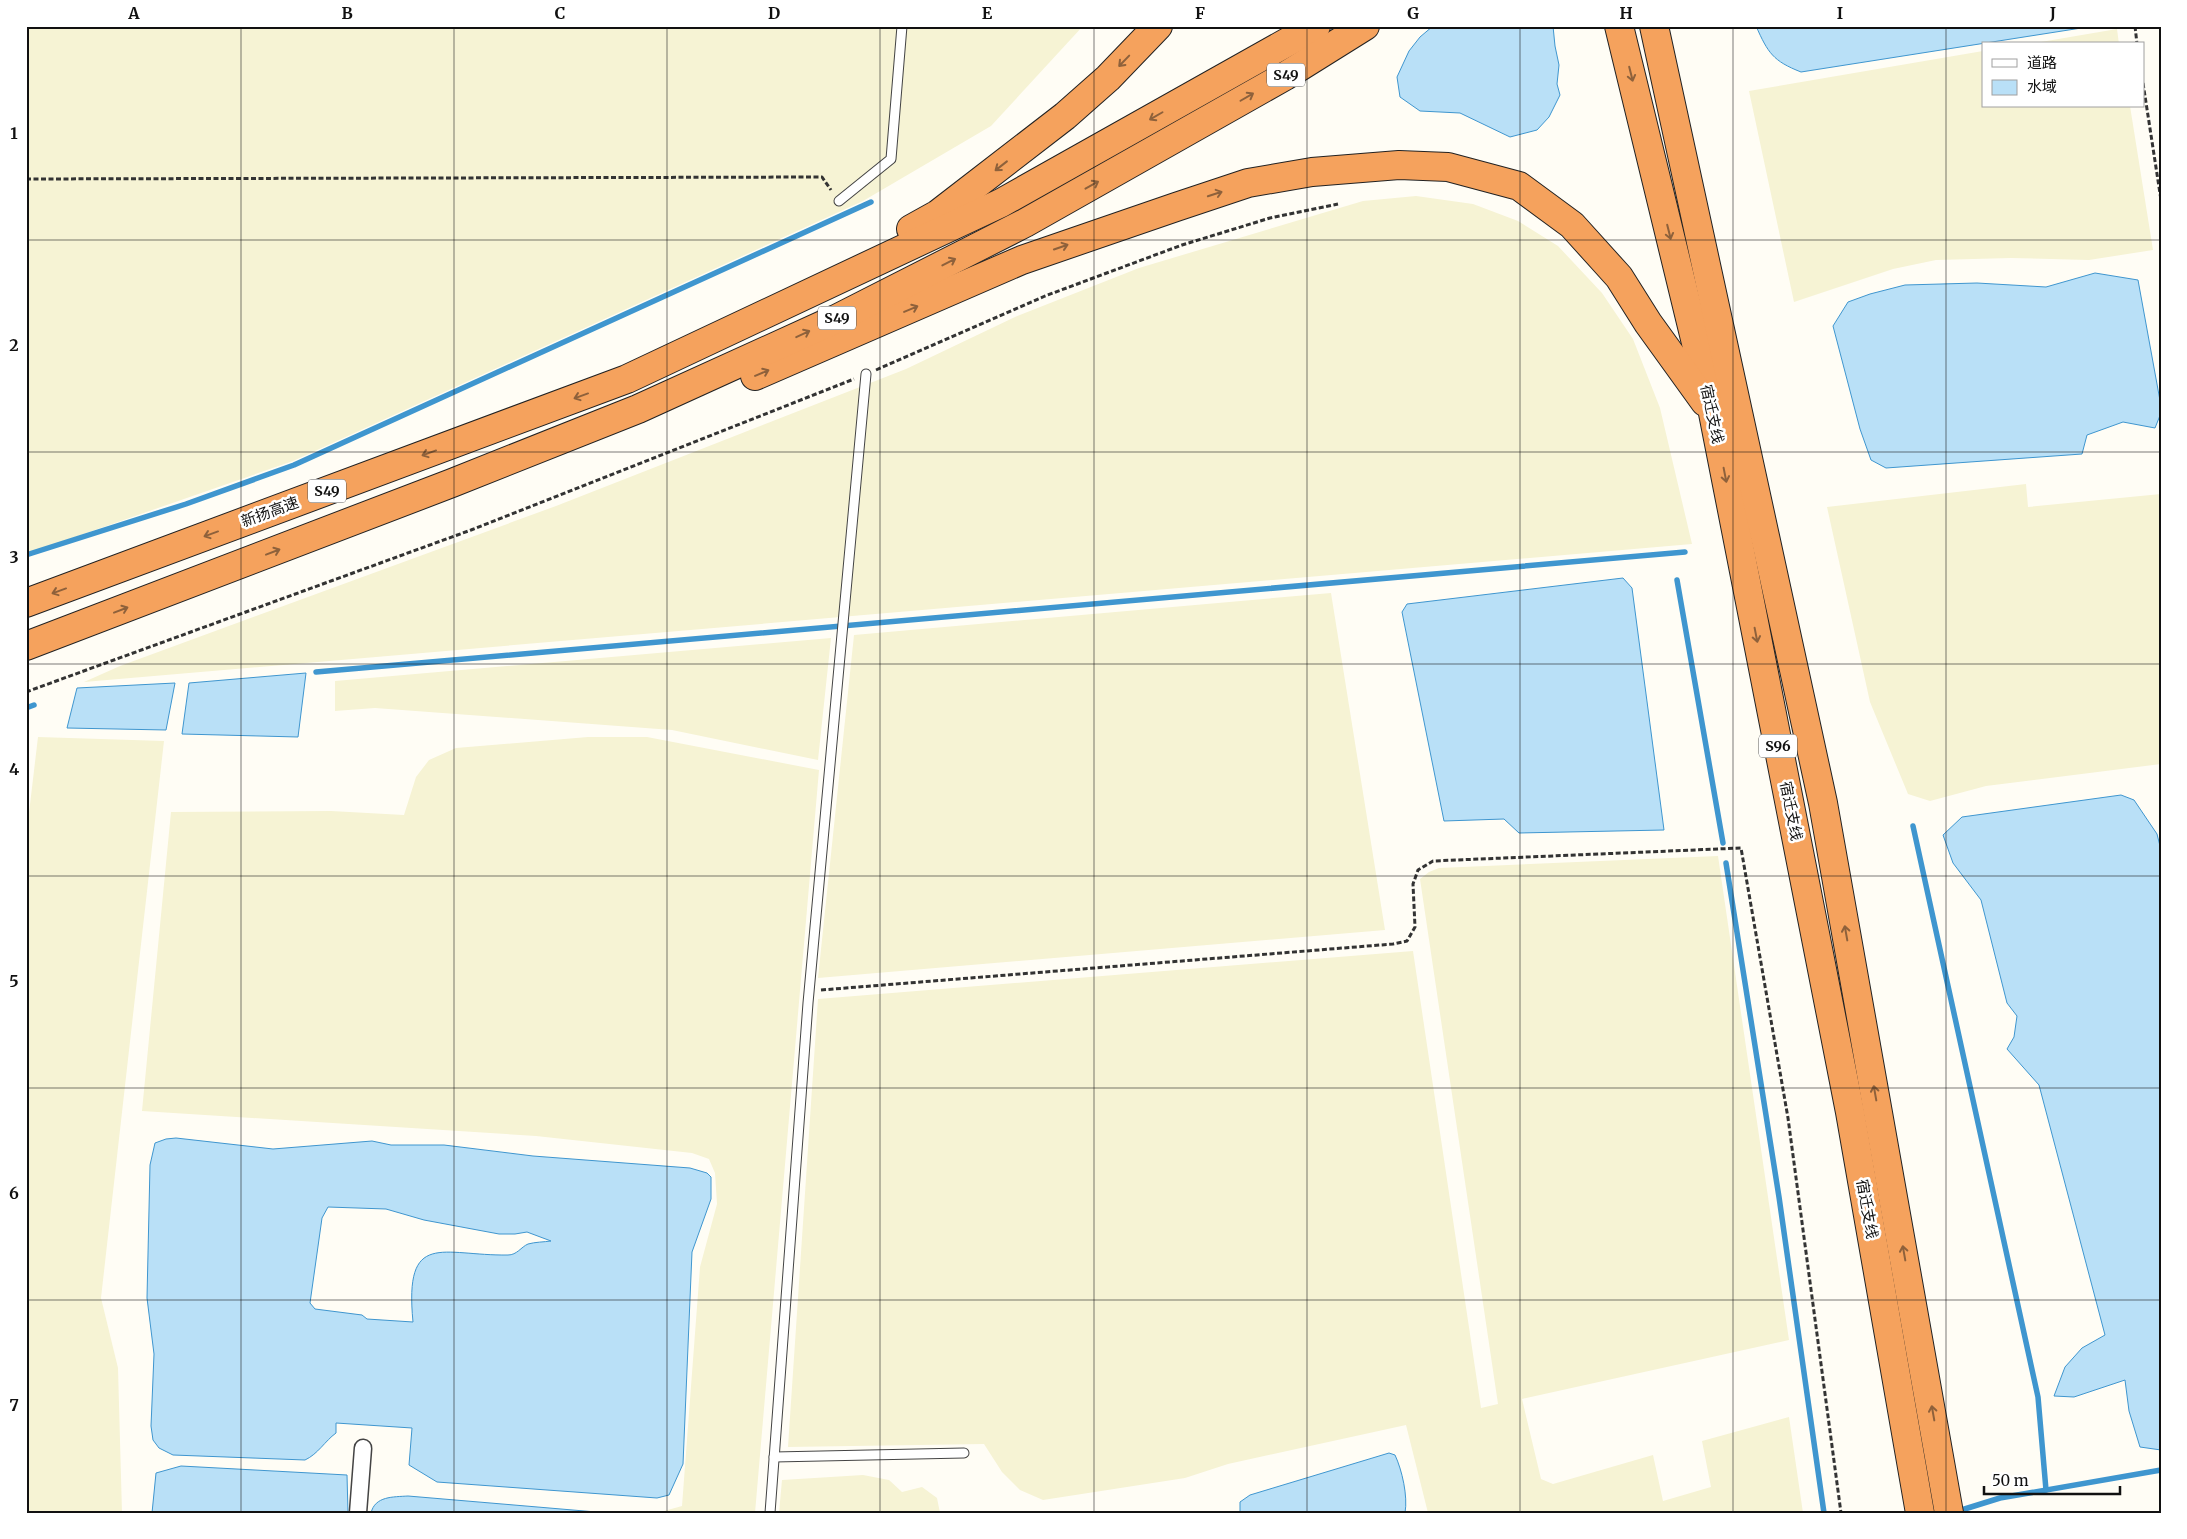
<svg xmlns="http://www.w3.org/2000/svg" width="2187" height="1539" font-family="Merriweather,'Noto Sans SC',serif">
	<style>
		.farmland { fill: #f6f3d4 }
		.water { fill: #b9e0f7; stroke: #3f96cf; fill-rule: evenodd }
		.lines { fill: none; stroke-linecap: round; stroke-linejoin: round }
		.stream { stroke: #3f96cf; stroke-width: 5.5 }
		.lane-casing { stroke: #444; stroke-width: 11 }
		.street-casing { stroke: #444; stroke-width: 19 }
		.highway-casing { stroke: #222; stroke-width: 30 }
		.path { stroke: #333; stroke-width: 3; stroke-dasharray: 5 2.5; stroke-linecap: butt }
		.lane { stroke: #fff; stroke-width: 9 }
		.street { stroke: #fff; stroke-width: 16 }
		.highway { stroke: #f5a25d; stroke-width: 28 }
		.oneway { stroke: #8e613b }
		.grid { fill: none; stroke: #111; stroke-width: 1; stroke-opacity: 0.55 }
		.labels { text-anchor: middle; stroke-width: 5; stroke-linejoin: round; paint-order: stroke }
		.shield { fill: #fff; stroke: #585858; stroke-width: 1 }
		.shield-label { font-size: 14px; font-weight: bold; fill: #111 }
		.street-label { font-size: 15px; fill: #111; stroke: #fff }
		.neatline { fill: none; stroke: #111; stroke-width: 2 }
		.grid-label { font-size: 16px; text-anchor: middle; font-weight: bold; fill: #111 }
	</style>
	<rect width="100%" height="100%" fill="#fffdf5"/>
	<g class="farmland">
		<polygon points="26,26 1083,26 991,126 863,201 293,461 26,554"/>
		<polygon points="2117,29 2119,44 2029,44"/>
		<polygon points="1983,51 1983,106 2130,106 2153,250 2089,260 2011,258 1936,260 1893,269 1794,302 1749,91"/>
		<polygon points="1416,196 1473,204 1518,221 1558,246 1602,293 1633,339 1660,408 1692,544 84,682 120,666 556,506 906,369 1015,317 1139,268 1363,201"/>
		<polygon points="2026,484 2028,507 2161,494 2161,764 1986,786 1930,801 1908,794 1870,702 1827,507"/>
		<polygon points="1331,593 1385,930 818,978 854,635"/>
		<polygon points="831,638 818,760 672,730 375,708 335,711 335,681"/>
		<polygon points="38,737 164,741 101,1298 118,1368 122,1513 26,1513 26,838"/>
		<polygon points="588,737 647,737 819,770 755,1513 663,1513 664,1511 682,1506 700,1267 717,1204 715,1173 709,1159 692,1153 536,1136 142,1111 171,812 331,811 404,815 416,777 429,760 456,748"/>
		<polygon points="1718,856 1789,1340 1522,1399 1541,1479 1553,1484 1653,1455 1663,1501 1711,1487 1702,1441 1789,1417 1803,1513 1428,1513 1406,1425 1228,1464 1185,1478 1043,1500 1020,1490 1002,1472 984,1444 788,1447 818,999 1413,951 1481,1408 1498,1404 1420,879 1429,872 1439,868"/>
		<polygon points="863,1475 889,1480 902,1492 922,1487 937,1498 940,1513 779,1513 782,1480"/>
	</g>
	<g class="water">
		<polygon points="1433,26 1553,26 1555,46 1559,65 1557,84 1560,95 1549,117 1537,130 1510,137 1460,113 1420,111 1400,97 1397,77 1409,51 1420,37"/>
		<path d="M1756,26H2094L1801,72C1773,61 1768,53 1756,26Z"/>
		<polygon points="2095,273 2138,280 2161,406 2161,413 2155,428 2123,422 2087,435 2082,454 1886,468 1871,460 1860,429 1833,326 1848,302 1870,294 1905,285 1977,283 2046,287"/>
		<polygon points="1623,578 1632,588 1664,830 1519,833 1504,819 1444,821 1402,612 1407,604"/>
		<polygon points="306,673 298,737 182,734 189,683"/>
		<polygon points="175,683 166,730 67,728 77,688"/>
		<polygon points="2121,795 2134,800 2157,834 2161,850 2161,1450 2140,1447 2129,1411 2125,1380 2074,1397 2054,1396 2065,1367 2082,1348 2105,1335 2039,1085 2007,1049 2014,1037 2017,1016 2007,1003 1981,900 1953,863 1943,835 1962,817"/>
		<path d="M176,1138L273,1149L372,1141L391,1145H444L533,1156L690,1168L707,1173L711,1177V1199L692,1252L683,1464L669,1495L657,1498L437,1482L409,1465L412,1428L336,1423V1433C325,1441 318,1454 305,1460L173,1455L159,1448L153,1440L151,1426L154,1354L147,1298L150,1165L155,1143L166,1139ZM328,1207L386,1209L424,1220L499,1234H515L527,1232L551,1241C544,1242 535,1242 528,1244C521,1247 517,1255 508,1255C442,1256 404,1229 413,1322L367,1319L362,1315L315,1309L310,1303L322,1218Z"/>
		<path d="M1389,1453L1395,1455C1402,1470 1408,1496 1405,1513H1240V1502L1250,1495Z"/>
		<polygon points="181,1466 347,1475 348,1513 152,1513 156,1473"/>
		<path d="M408,1496L608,1513H371C375,1496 393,1497 408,1496Z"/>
	</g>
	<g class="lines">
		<g class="stream">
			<polyline points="26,555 186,504 294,465 871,202"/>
			<polyline points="1677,580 1723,843"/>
			<polyline points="316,672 1685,552"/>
			<polyline points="26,708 34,705"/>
			<polyline points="1913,826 2038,1397 2046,1490"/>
			<polyline points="1726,863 1779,1197 1824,1513"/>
			<polyline points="1955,1512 2000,1498 2161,1470"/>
		</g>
		<g class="lane-casing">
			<g id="lane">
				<polyline points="839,201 891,159 902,26"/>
				<polyline points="774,1457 964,1453"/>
				<polyline points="770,1513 808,1003 866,374"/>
			</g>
		</g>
		<g class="street-casing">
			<polyline id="street" points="358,1513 363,1448"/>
		</g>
		<g class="highway-casing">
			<g id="highway">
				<polyline points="1619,26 1713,413 1850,1112 1920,1513"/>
				<polyline points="1654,26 1823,803 1949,1513"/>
				<polyline points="911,229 938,214 1065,116 1108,78 1158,26"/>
				<polyline points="755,376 1022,260 1176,207 1248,183 1312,172 1399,165 1448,167 1519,186 1572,225 1619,277 1648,323 1705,402"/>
				<polyline points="26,603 627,379 1001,203 1316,26"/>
				<polyline points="26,646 452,483 638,409 836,319 1025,223 1285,76 1365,26"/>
			</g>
		</g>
		<g class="path">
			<polyline points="2135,26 2137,44"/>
			<polyline points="2143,83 2161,200"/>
			<polyline points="26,179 822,177 831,190"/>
			<polyline points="876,370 1045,296 1182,245 1270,218 1338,204"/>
			<polyline points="26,692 471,530 854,379"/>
			<polyline points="821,990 1393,944 1407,941 1415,927 1413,884 1418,870 1433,861 1741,848 1788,1118 1841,1513"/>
		</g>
		<use href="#lane" class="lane"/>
		<use href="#street" class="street"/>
		<use href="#highway" class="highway"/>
	</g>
	<defs><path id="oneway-shaft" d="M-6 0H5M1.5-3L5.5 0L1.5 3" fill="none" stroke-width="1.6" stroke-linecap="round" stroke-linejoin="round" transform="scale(1.25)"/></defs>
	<g class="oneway">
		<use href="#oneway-shaft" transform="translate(1124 61) rotate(134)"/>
		<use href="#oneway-shaft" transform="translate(1631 74) rotate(76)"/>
		<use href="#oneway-shaft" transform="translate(1247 97) rotate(-30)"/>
		<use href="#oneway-shaft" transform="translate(1156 116) rotate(150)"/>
		<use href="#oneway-shaft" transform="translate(1001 166) rotate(142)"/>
		<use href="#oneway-shaft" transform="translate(1092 185) rotate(-29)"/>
		<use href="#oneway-shaft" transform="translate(1215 194) rotate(-18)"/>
		<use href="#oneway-shaft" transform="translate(1669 232) rotate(76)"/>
		<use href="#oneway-shaft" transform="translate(1061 247) rotate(-19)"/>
		<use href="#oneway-shaft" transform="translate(949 262) rotate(-27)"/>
		<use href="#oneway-shaft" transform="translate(911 309) rotate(-23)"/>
		<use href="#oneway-shaft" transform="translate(803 334) rotate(-25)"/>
		<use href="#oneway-shaft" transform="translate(762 373) rotate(-23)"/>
		<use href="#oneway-shaft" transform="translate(581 396) rotate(160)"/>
		<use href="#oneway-shaft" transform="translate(429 453) rotate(160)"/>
		<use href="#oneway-shaft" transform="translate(1725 475) rotate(79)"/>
		<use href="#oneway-shaft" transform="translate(211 534) rotate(160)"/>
		<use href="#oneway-shaft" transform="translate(273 552) rotate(-21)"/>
		<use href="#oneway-shaft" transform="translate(59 591) rotate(160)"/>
		<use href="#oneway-shaft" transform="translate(121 610) rotate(-21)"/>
		<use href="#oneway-shaft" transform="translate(1756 635) rotate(79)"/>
		<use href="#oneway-shaft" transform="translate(1846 933) rotate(-100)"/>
		<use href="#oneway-shaft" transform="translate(1875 1093) rotate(-100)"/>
		<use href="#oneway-shaft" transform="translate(1904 1253) rotate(-100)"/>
		<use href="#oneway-shaft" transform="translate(1933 1413) rotate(-100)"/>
	</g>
	<path class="grid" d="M241,26V1513M454,26V1513M667,26V1513M880,26V1513M1094,26V1513M1307,26V1513M1520,26V1513M1733,26V1513M1946,26V1513M26,240H2161M26,452H2161M26,664H2161M26,876H2161M26,1088H2161M26,1300H2161"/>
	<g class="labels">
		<g class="shield">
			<rect x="1267" y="63.5" width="38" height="23" rx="4"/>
			<rect x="818" y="306.5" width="38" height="23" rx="4"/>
			<rect x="308" y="479.5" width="38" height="23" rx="4"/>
			<rect x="1759" y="734.5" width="38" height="23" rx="4"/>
		</g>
		<g class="shield-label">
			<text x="1286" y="80">S49</text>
			<text x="837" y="323">S49</text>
			<text x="327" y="496">S49</text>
			<text x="1778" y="751">S96</text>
		</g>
		<g class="street-label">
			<text transform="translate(1712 414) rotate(78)" y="5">宿迁支线</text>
			<text transform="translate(270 512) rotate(-20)" y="5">新扬高速</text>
			<text transform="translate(1791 811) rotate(79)" y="5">宿迁支线</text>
			<text transform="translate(1867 1209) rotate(80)" y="5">宿迁支线</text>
		</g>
	</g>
	<rect width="2187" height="1539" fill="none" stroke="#ffffff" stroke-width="55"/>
	<rect x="1982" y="42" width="162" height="65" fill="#ffffff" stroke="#a0a0a0"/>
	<rect x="1992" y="59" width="25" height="8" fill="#ffffff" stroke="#a0a0a0"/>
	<text x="2027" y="68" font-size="15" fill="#111111">道路</text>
	<rect x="1992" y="80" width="25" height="15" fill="#b9e0f7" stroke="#a0a0a0"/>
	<text x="2027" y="92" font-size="15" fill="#111111">水域</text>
	<path d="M1984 1486v8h136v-8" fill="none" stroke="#111111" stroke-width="2.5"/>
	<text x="1992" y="1486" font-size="15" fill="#111111" stroke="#ffffff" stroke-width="4" paint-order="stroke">50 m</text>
	<rect x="28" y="28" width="2132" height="1484" class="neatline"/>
	<g class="grid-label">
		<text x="134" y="19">A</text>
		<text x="347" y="19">B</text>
		<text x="560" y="19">C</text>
		<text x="774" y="19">D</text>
		<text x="987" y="19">E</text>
		<text x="1200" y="19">F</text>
		<text x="1413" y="19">G</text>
		<text x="1626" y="19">H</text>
		<text x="1840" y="19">I</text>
		<text x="2053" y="19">J</text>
		<text x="14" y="139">1</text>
		<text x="14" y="351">2</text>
		<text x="14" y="563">3</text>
		<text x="14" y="775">4</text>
		<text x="14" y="987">5</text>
		<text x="14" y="1199">6</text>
		<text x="14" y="1411">7</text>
	</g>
</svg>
